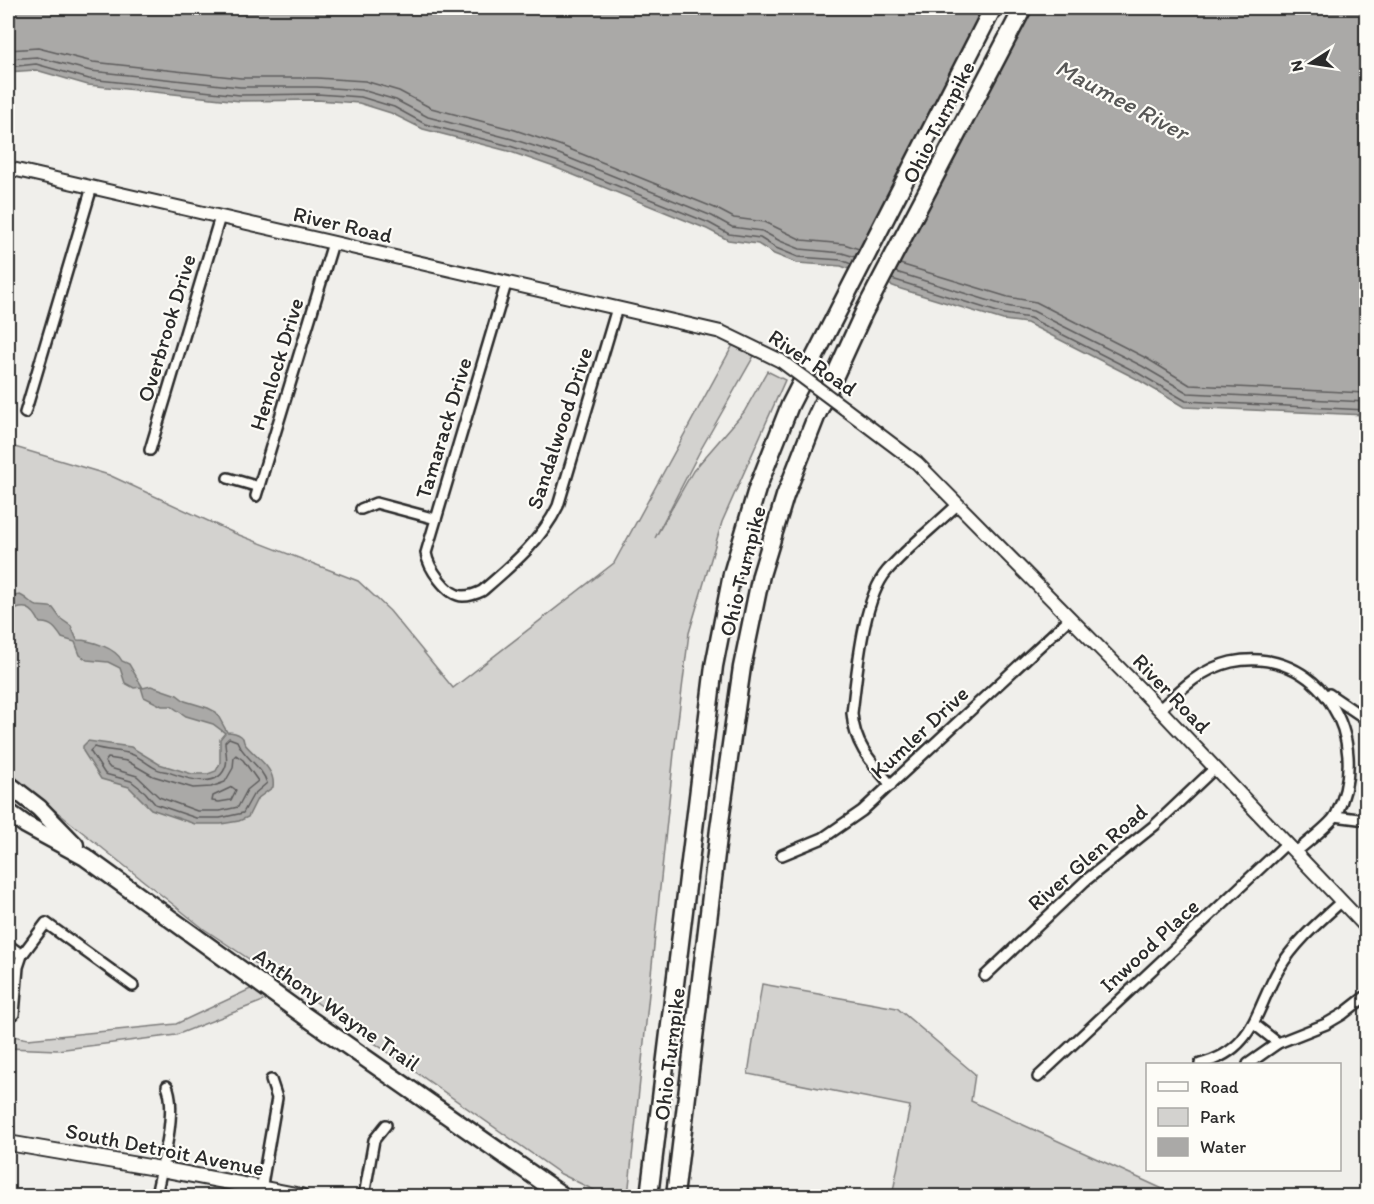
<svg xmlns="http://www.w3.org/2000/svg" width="1374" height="1204" font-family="Itim,sans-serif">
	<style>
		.green { fill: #d3d2cf; stroke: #7f7e7d; stroke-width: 1.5 }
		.water { fill: #aaa9a7; stroke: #777775; stroke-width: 1.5 }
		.pier { fill: #f0efeb }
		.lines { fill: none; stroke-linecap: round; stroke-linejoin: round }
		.shore { stroke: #5e5d5d; stroke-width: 1.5 }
		.street-casing { stroke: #2b2b2b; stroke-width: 14 }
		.secondary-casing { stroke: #2b2b2b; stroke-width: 16 }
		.primary-casing { stroke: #2b2b2b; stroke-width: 18 }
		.highway-casing { stroke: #2b2b2b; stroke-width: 21 }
		.street { stroke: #fdfcf7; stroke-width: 9 }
		.secondary { stroke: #fdfcf7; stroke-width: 12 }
		.primary { stroke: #fdfcf7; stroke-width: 14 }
		.highway { stroke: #fdfcf7; stroke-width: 16 }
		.secondary-bridge-casing { stroke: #2b2b2b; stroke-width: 16; stroke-linecap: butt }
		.secondary-bridge { stroke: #fdfcf7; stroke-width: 12 }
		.labels { text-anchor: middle; stroke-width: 4.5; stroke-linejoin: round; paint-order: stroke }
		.street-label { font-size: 22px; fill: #2b2b2b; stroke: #fdfcf7 }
		.water-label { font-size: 24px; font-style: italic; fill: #575756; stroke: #fdfcf7 }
	</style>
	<rect width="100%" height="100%" fill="#f0efeb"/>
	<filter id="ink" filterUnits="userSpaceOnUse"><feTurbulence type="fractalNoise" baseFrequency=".0167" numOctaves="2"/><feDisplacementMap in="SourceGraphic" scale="12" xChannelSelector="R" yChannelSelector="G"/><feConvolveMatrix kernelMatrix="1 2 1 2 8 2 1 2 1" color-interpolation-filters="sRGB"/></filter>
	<g filter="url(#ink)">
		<g class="green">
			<polygon points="733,345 755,354 701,449 655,538 693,471 744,412 767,371 785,380 722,522 689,633 674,753 628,1196 606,1196 561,1174 296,988 176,1035 57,1050 8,1048 8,1035 28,1039 176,1024 276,977 204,929 8,773 8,445 109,475 234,533 358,581 390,611 453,688 614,563"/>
			<polygon points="762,984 897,1008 975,1074 971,1101 1178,1196 892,1196 910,1106 748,1074"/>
		</g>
		<g class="water">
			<polygon points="8,8 1366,8 1366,415 1184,407 1135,378 1027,323 1003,320 901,289 841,266 797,263 774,254 758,244 728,240 707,229 554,167 508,151 423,129 391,113 359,103 317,100 240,101 88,85 36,70 8,72"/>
			<path d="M20,595C27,598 31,604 37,606C42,607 48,606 53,608L61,619L71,626L77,640C91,640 116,648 122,661L129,664L143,688L151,686L177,695L185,701L208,708L216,712L227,732C231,732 237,733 241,736C245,739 242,740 245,744C255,757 276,768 273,787L257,799L248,817L239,821L221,824H195L151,809L129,787L101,779L83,751V746L88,741L131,747L159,764L192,774H208L216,771L220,763V739L225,733L213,724L186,716L171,706H162L144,697L141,687L134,688L125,683L120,668L108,662L87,660L80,655L75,642L62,638C56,629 51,622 40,623C32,606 24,604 8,613V597Z"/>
		</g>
		<polygon class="pier" points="983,8 1032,8 889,287 847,272"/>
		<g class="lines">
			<g class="shore">
				<polyline points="8,50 38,48 93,62 241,78 317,78 365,81 399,91 431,108 515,130 562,146 715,208 734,218 765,222 802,240 844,244 859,249"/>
				<polyline points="8,59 37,57 91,71 240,87 317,87 362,90 396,100 428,117 512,139 559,154 712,216 732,227 762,231 780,241 800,249 842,253 855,257"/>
				<polyline points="8,67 36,64 89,79 240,95 317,94 361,97 394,107 425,124 510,146 556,161 709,223 729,234 760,238 776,248 798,257 841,260 851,264"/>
				<polyline points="900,264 1008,297 1036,302 1146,358 1190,385 1366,393"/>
				<polyline points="896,272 1006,306 1033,311 1142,366 1188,393 1366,402"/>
				<polyline points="892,279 1004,314 1030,318 1138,373 1186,401 1366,410"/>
				<path d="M229,738L237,741C243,757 262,766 267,783L253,795L243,813L220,818H196L155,804L145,792L131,781L105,774L90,751L94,747C106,751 119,750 131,754C140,757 147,764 155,768C159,771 164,771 168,772C185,778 219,791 226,765C228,758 225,749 225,742Z"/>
				<polygon points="236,755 243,760 258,781 247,790 238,807 220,811 197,811 159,797 137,776 110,768 105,762 108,758 127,761 153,776 193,788 211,787 225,782 233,768 234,757"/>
				<polygon points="232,787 236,790 231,800 219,802 212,801 213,796"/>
			</g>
			<g class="street-casing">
				<g id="street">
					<path d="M506,284L426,553C428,567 447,596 463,596C470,596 476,594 482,591C511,566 541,541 558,506L617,308"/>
					<polyline points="25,413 92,187"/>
					<polyline points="150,450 220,217"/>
					<polyline points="228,478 259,487"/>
					<polyline points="256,496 333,243"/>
					<polyline points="361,509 376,503 436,519"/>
					<polyline points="1329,694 1366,719"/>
					<path d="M1160,709C1181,689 1201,669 1231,662C1319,644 1374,739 1336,815C1330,825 1306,843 1296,852"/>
					<path d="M891,785C871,762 854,744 852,713C857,675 862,600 887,571C908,547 934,527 957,505"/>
					<polyline points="1335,816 1366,820"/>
					<polyline points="782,855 823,838 862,811 1070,618"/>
					<polyline points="8,945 22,955"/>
					<polyline points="985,976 1085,881 1155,825 1215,768"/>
					<polyline points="14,1014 18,967 22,955 46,923 133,986"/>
					<polyline points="1254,1024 1278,1043"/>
					<path d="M1200,1064C1255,1050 1255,1010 1279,969C1295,942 1320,921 1342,901"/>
					<polyline points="1248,1064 1278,1043 1326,1024 1343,1014 1366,996"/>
					<polyline points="1038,1077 1287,843"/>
					<path d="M156,1196C161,1169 178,1111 167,1086"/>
					<polyline points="260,1196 277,1098 271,1080"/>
					<polyline points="364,1196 374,1140 386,1125"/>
				</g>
			</g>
			<g class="secondary-casing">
				<g id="secondary">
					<polyline points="8,168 721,332 781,361"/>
					<polyline points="844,408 917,463 1143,692 1366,927"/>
				</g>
			</g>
			<g class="primary-casing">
				<polyline id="primary" points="8,1143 161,1169 301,1196"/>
			</g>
			<g class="highway-casing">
				<g id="highway">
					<polyline points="8,784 39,808 75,845"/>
					<polyline points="8,812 26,825 85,857 305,1016 563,1196"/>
					<polyline points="649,1196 714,666 732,574 757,489 790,405 993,8"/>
					<polyline points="675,1196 719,829 742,667 761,575 785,496 816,417 864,312 1023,8"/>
				</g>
			</g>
			<use href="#street" class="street"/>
			<use href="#secondary" class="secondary"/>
			<use href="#primary" class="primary"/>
			<use href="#highway" class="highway"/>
			<g class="secondary-bridge-casing">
				<polyline id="secondary-bridge" points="781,361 844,408"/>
			</g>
			<use href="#secondary-bridge" class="secondary-bridge"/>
		</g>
	</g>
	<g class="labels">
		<g class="street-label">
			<text transform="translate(938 122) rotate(-63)" y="8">Ohio Turnpike</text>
			<text transform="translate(343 224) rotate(13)" y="8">River Road</text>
			<text transform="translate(166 328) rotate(-73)" y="8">Overbrook Drive</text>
			<text transform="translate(813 362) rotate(34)" y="8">River Road</text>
			<text transform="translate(276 364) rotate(-73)" y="8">Hemlock Drive</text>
			<text transform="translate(443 428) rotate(-73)" y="8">Tamarack Drive</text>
			<text transform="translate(559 428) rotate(-72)" y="8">Sandalwood Drive</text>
			<text transform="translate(742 571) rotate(-76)" y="8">Ohio Turnpike</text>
			<text transform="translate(1172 693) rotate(46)" y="8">River Road</text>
			<text transform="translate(919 732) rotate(-43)" y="8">Kumler Drive</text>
			<text transform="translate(1087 857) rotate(-41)" y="8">River Glen Road</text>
			<text transform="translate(1149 945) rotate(-43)" y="8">Inwood Place</text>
			<text transform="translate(337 1009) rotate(35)" y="8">Anthony Wayne Trail</text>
			<text transform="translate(669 1054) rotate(-83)" y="8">Ohio Turnpike</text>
			<text transform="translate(165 1149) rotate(11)" y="8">South Detroit Avenue</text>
		</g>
		<g class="water-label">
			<text transform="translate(1122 100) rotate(28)" y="8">Maumee River</text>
		</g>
	</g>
	<rect width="1374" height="1204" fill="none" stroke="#fdfcf7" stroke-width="30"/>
	<rect x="15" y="15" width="1344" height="1174" fill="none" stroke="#2b2b2b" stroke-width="2" filter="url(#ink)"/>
	<rect x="1146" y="1063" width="195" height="108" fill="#fdfcf7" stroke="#a9a8a5" stroke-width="1.5"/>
	<rect x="1158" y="1082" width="30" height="9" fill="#fdfcf7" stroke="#a9a8a5" stroke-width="1.5"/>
	<text x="1200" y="1093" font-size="18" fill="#2b2b2b">Road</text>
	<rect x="1158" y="1108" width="30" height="18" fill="#d3d2cf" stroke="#a9a8a5" stroke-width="1.5"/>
	<text x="1200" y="1123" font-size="18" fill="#2b2b2b">Park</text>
	<rect x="1158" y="1138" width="30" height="18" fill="#aaa9a7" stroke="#a9a8a5" stroke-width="1.5"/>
	<text x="1200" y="1153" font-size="18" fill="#2b2b2b">Water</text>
	<g transform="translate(1311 63) rotate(258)" stroke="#fdfcf7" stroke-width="4.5" paint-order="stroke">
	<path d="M0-4.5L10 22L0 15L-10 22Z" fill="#2b2b2b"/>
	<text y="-9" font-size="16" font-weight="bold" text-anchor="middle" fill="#2b2b2b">N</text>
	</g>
</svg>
